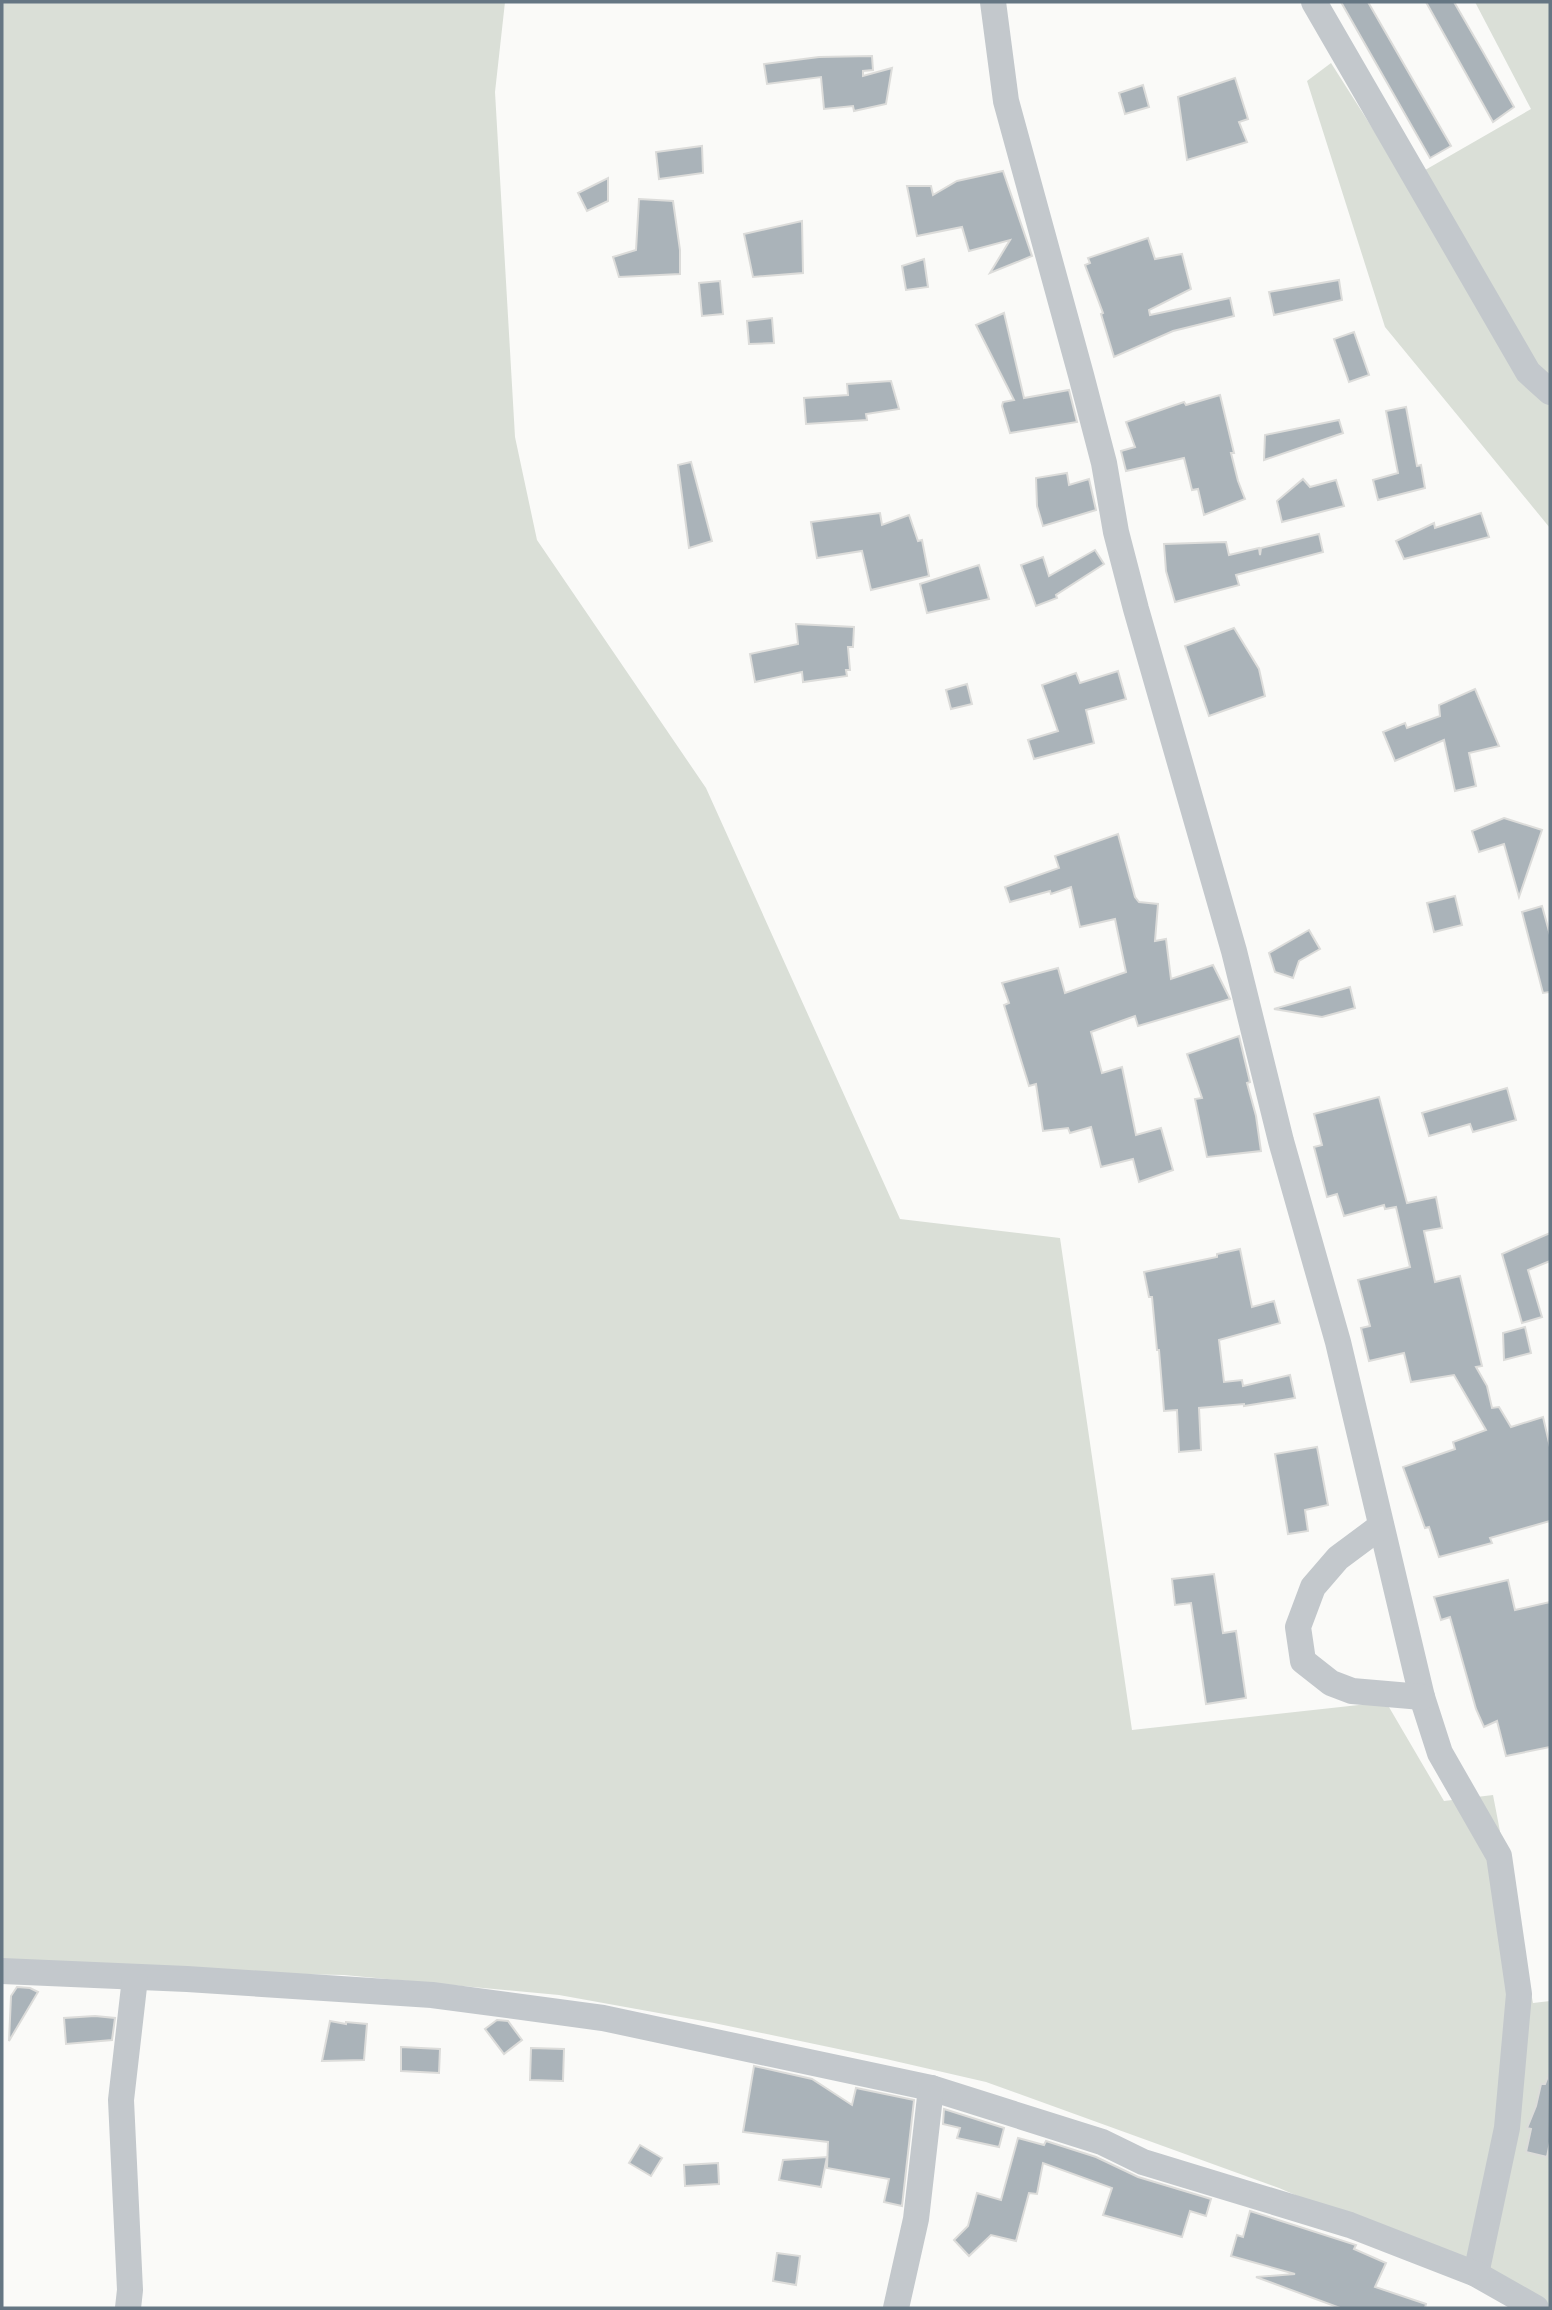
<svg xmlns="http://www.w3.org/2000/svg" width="1552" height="2310" font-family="Lato,sans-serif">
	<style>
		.green { fill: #dadfd7 }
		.building { fill: #aab3b9; stroke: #dcdcda; stroke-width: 2 }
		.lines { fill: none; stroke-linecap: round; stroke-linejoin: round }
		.minor { stroke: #c3c8cc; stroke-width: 26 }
	</style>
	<rect width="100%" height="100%" fill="#fafaf8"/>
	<g class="green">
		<polygon points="2,2 505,2 495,92 515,437 537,540 706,788 900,1219 1060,1238 1132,1730 1386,1702 1444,1801 1493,1795 1533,2003 1550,2001 1550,2308 1516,2290 1279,2188 986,2082 886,2059 714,2023 559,1995 344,1975 2,1968"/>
		<polygon points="1475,2 1550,2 1550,528 1385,327 1307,81 1331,63 1406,181 1531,109"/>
	</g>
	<g class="building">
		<polygon points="1341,2 1368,2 1451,146 1430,158"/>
		<polygon points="1426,2 1454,2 1483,52 1514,107 1493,122"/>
		<polygon points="872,56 873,70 863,71 863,76 892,68 886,104 854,111 853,106 824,109 821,77 767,84 764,64 819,57"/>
		<polygon points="1235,78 1248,119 1239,122 1247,142 1187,160 1178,97"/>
		<polygon points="1143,85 1149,107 1125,114 1119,93"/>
		<polygon points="702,146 703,173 659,179 656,152"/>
		<polygon points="1003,171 1032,256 990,273 1010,240 969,251 962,227 917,236 907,186 931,186 933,195 957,181"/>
		<polygon points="608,178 608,201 587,211 578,193"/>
		<polygon points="639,199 673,201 680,250 680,274 619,277 613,257 636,250"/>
		<polygon points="802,221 803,273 753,277 744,234"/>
		<polygon points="1148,238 1155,259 1182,254 1191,289 1149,310 1150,315 1230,298 1234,316 1173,331 1114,357 1101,314 1103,313 1085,265 1090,263 1088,258"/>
		<polygon points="924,259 928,287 906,290 902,266"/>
		<polygon points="1339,280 1342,300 1274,315 1269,292"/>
		<polygon points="720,281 723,314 702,316 699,283"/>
		<polygon points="1004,313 1024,398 1069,390 1077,422 1010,433 1002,406 1003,402 1014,400 976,325"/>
		<polygon points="772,318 774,343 749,344 747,321"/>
		<polygon points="1354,332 1369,375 1349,382 1334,339"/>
		<polygon points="891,381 899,409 866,414 867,420 806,424 804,398 848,395 847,384"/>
		<polygon points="1220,395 1234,453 1231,453 1238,481 1245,499 1204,515 1198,489 1192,490 1184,458 1126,471 1121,451 1135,447 1126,422 1184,402 1186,405"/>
		<polygon points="1406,407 1417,466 1421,465 1425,488 1378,500 1373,480 1398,473 1386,411"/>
		<polygon points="1339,420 1343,433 1264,460 1265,435"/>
		<polygon points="691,462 712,541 689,548 678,465"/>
		<polygon points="1067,473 1069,485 1089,479 1096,510 1043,526 1037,506 1036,478"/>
		<polygon points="1303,479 1310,487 1336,480 1344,506 1282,522 1277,501"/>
		<polygon points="880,513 882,525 909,515 918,541 922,540 929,576 871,590 862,551 817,558 811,522"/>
		<polygon points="1481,513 1489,537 1404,559 1396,541 1434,523 1435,528"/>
		<polygon points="1319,534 1323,552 1236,575 1239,585 1175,602 1166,571 1164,544 1226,542 1229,555 1259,548 1260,555 1261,548"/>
		<polygon points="1095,550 1104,564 1056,595 1057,598 1036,606 1021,565 1043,557 1049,576"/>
		<polygon points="979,565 989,599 927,613 920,584"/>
		<polygon points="796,624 854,627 853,647 848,647 850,670 846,670 847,676 803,682 802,672 755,682 750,654 798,644"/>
		<polygon points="1234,628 1259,669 1265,696 1209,716 1185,646"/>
		<polygon points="1118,671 1126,699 1086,710 1094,743 1034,759 1028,740 1058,731 1042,685 1076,673 1080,683"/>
		<polygon points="967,684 972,704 951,709 946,690"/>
		<polygon points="1475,689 1499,746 1469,753 1476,786 1455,791 1444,740 1395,761 1383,732 1405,723 1407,728 1440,716 1439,705"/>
		<polygon points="1504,818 1542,830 1519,897 1504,844 1479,852 1472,831"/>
		<polygon points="1118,834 1135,897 1139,902 1158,904 1155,941 1166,939 1171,979 1213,965 1230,999 1138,1026 1135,1016 1091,1032 1102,1073 1122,1067 1136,1135 1161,1128 1173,1170 1139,1182 1133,1159 1101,1167 1091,1127 1070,1133 1068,1128 1043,1131 1036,1084 1029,1086 1004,1005 1009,1003 1002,983 1058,968 1065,993 1126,972 1115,919 1080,927 1071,887 1051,894 1050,891 1010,902 1005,887 1059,868 1055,856"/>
		<polygon points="1455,896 1462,925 1434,932 1427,903"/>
		<polygon points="1542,906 1550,935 1550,992 1543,993 1522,912"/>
		<polygon points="1309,930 1320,949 1299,961 1293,978 1275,972 1269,953"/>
		<polygon points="1350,987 1355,1008 1322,1017 1274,1009"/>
		<polygon points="1239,1036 1250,1082 1247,1083 1256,1116 1261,1151 1207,1157 1195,1099 1202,1098 1187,1054"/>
		<polygon points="1507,1088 1516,1120 1473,1132 1470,1124 1429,1136 1422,1113"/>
		<polygon points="1379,1097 1407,1203 1436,1197 1442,1228 1424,1231 1435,1282 1460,1276 1482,1366 1476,1367 1487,1386 1492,1408 1499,1407 1511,1427 1543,1417 1550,1447 1550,1521 1490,1538 1492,1543 1439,1557 1429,1527 1425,1528 1403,1467 1455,1449 1453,1442 1486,1430 1454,1375 1411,1382 1404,1353 1369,1361 1361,1328 1370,1326 1358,1280 1410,1267 1396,1207 1385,1209 1384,1205 1344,1216 1337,1194 1327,1197 1314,1147 1322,1145 1314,1114"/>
		<polygon points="1550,1233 1550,1261 1528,1270 1542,1317 1522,1323 1502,1254"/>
		<polygon points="1240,1249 1252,1307 1274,1301 1280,1323 1219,1340 1224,1382 1242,1380 1243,1386 1290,1375 1295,1398 1244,1406 1244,1404 1199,1408 1201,1450 1179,1452 1177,1410 1164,1411 1159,1350 1157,1350 1152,1297 1149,1297 1144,1272 1217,1257 1217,1254"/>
		<polygon points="1525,1327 1531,1353 1504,1360 1503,1333"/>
		<polygon points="1317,1447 1328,1505 1305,1510 1308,1531 1288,1534 1275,1454"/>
		<polygon points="1214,1574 1223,1633 1236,1631 1246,1698 1206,1704 1191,1603 1175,1605 1172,1579"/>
		<polygon points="1508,1580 1515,1610 1550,1602 1550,1747 1506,1756 1497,1721 1484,1727 1476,1709 1450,1617 1441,1620 1434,1597"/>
		<polygon points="17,1987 30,1988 38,1992 9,2041 11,1996"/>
		<polygon points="95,2016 115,2018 112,2040 66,2044 64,2018"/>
		<polygon points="497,2020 508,2021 522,2040 504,2054 485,2029"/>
		<polygon points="330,2021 346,2024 346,2022 367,2024 364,2060 322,2061"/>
		<polygon points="401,2047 440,2049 439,2073 401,2071"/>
		<polygon points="531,2048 564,2049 563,2081 530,2080"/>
		<polygon points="754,2066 812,2079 852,2105 856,2088 914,2100 902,2206 884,2202 889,2179 827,2168 828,2142 743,2132"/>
		<polygon points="1549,2074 1550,2142 1547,2157 1526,2152 1531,2129 1527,2128 1536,2106 1541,2084 1545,2084"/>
		<polygon points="944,2109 1004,2128 999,2147 957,2138 960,2128 943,2124"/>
		<polygon points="1018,2138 1044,2145 1046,2141 1096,2157 1138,2177 1211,2199 1206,2216 1190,2211 1182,2237 1103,2215 1112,2188 1043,2163 1037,2194 1029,2193 1016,2241 991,2235 969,2256 954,2240 968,2226 977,2193 1001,2200"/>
		<polygon points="640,2145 662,2158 651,2176 629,2163"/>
		<polygon points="827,2157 821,2187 779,2180 783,2160"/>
		<polygon points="718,2163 719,2184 685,2186 684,2165"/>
		<polygon points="1250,2211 1356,2245 1354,2249 1386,2263 1375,2287 1426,2304 1425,2308 1340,2308 1256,2277 1295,2274 1231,2256 1237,2235 1243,2237"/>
		<polygon points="777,2253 800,2256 796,2285 773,2281"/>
	</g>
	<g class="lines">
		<g class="minor">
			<polyline points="993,2 1006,101 1081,375 1104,463 1116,532 1136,609 1234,951 1281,1141 1338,1342 1422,1697 1440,1753 1499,1856 1519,1994 1507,2128 1476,2274"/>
			<polyline points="1314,2 1528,372 1550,392"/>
			<polyline points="1381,1526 1338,1558 1313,1587 1298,1627 1303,1661 1331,1683 1352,1691 1422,1697"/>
			<polyline points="2,1971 187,1979 432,1995 603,2018 931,2088 1102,2142 1143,2162 1350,2225 1476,2274 1536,2308"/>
			<polyline points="128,2308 130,2290 121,2100 135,1978"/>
			<polyline points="896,2308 916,2219 931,2088"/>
		</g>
	</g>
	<rect width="1552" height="2310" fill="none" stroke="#657683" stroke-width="7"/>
</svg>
